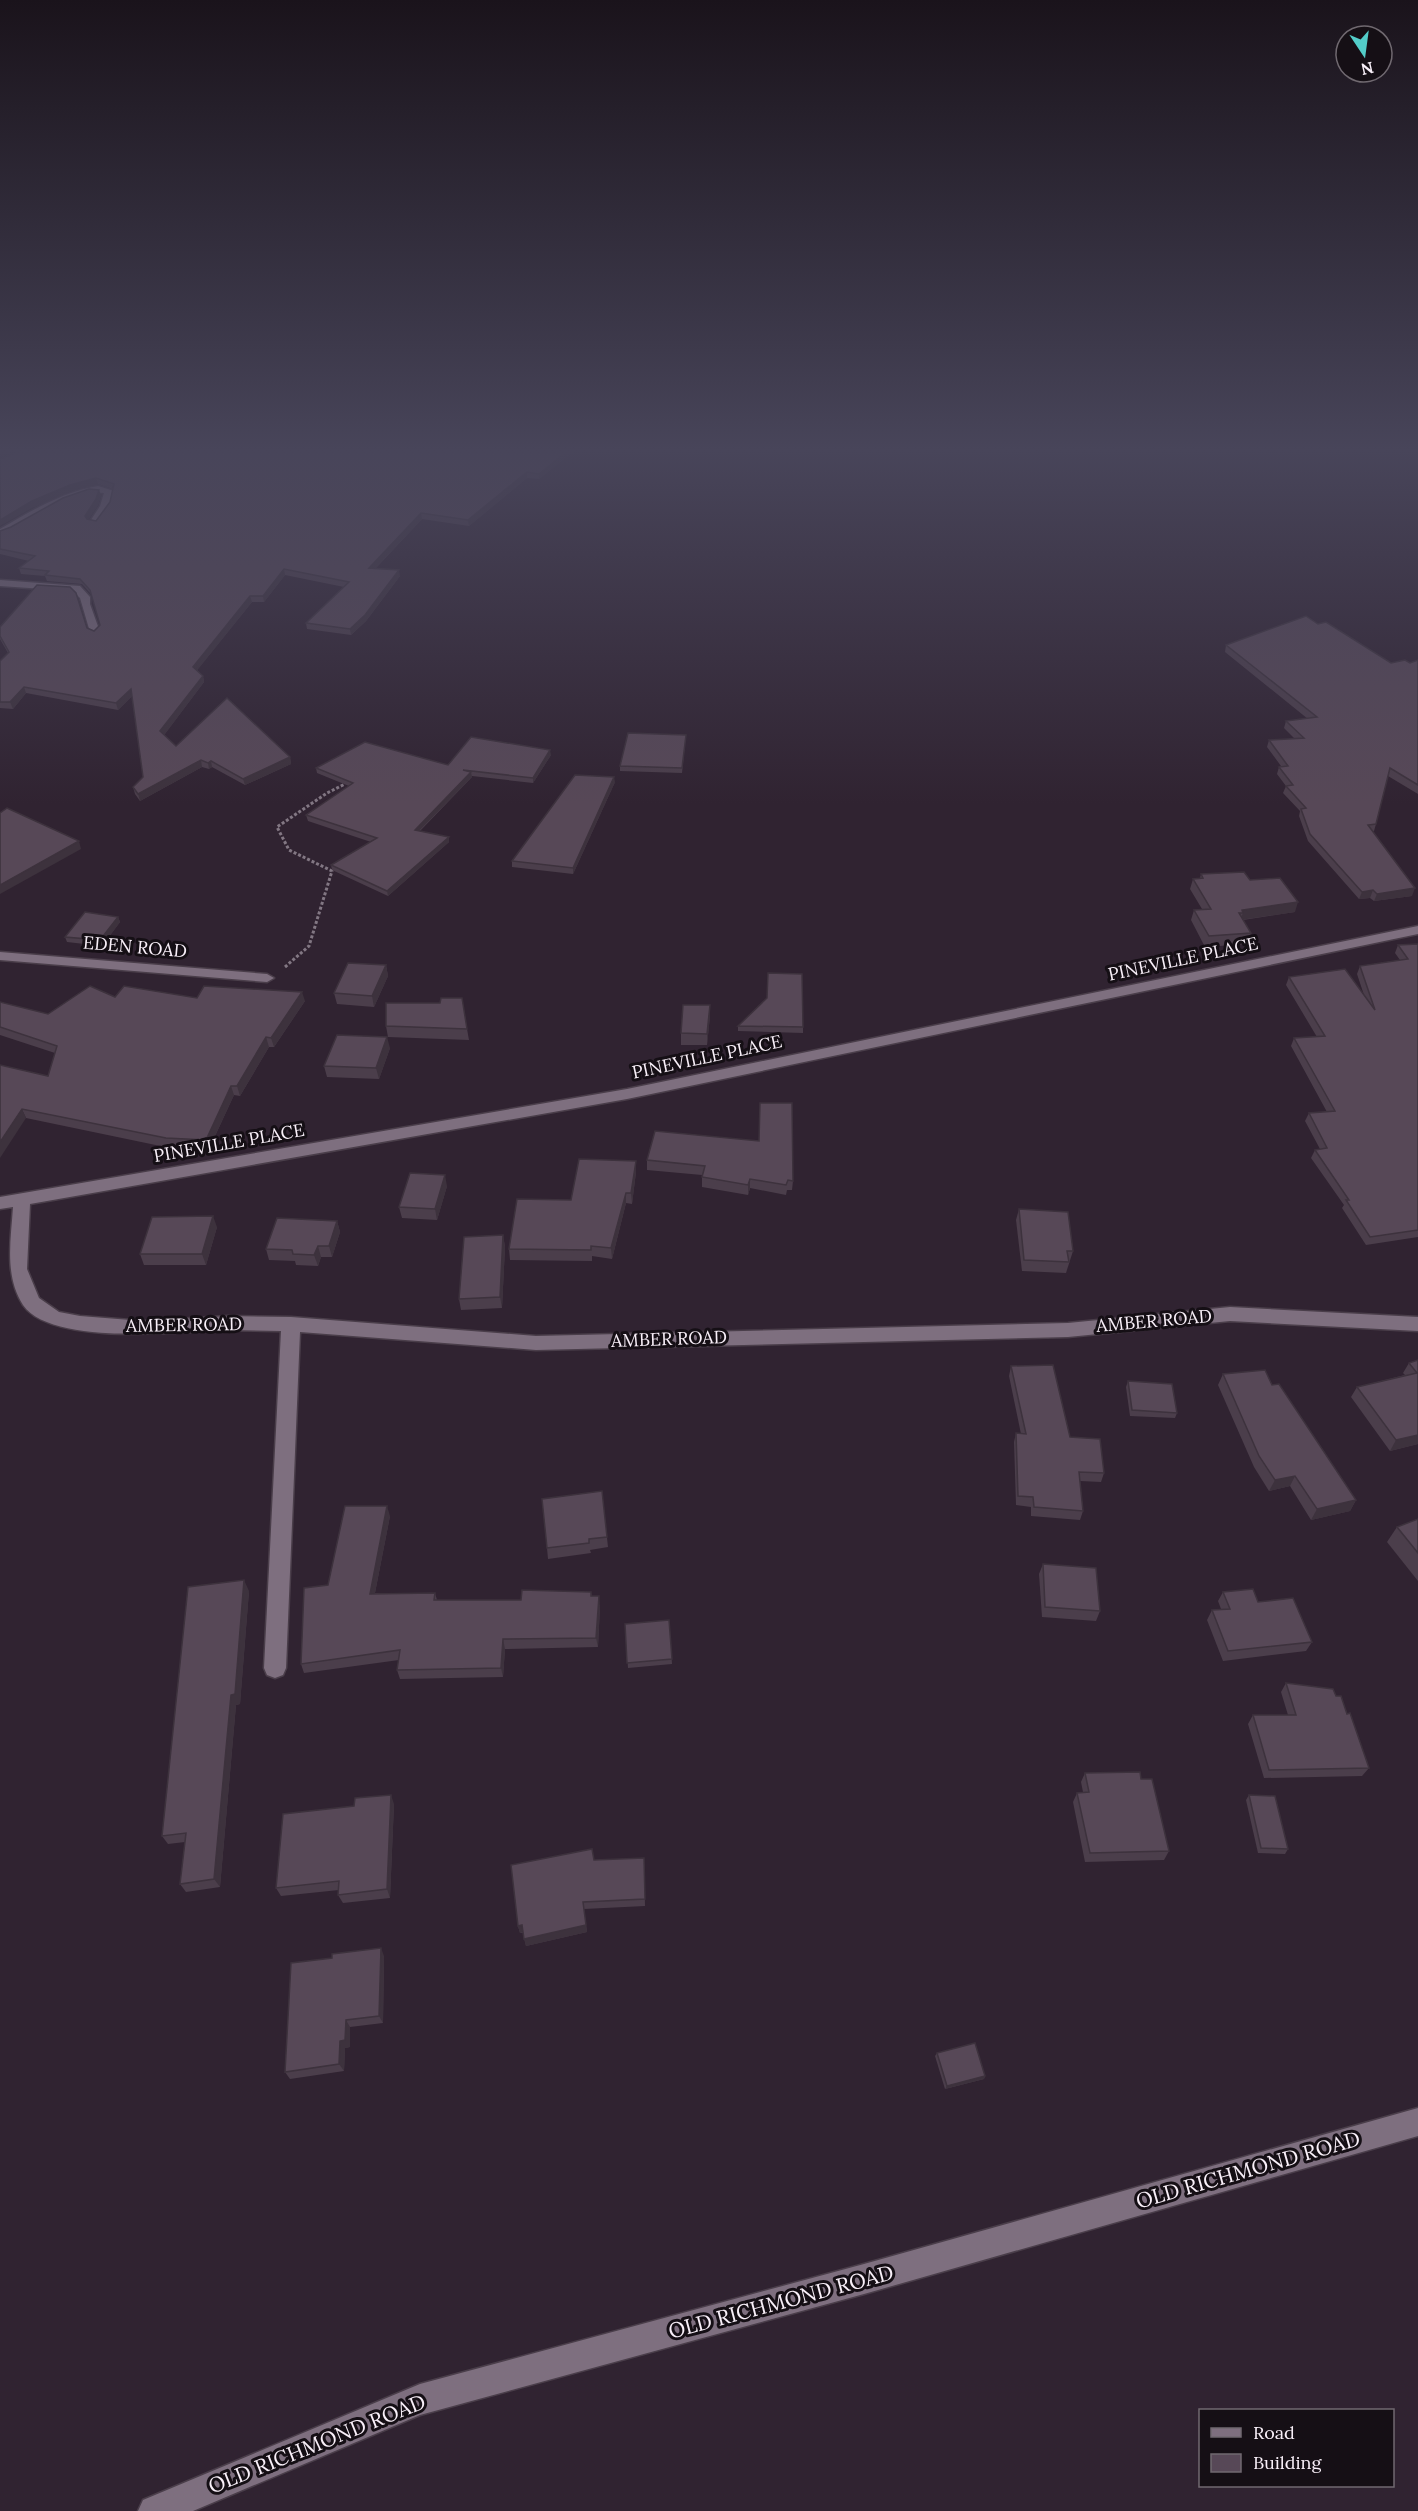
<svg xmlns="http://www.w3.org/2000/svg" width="1418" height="2511" font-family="Lora,serif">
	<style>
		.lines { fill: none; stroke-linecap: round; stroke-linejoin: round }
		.minor-casing { stroke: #4a3e4a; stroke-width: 3 }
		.tertiary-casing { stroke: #4a3e4a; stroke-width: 3 }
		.path { stroke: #827783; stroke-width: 3; stroke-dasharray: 3 2; stroke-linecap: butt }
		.minor { fill: #7e6f7f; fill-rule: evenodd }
		.tertiary { fill: #7e6f7f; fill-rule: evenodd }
		.wall { fill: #4b3e4b }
		.shaded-wall { fill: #3d323d }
		.building { fill: #574857; stroke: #3d323d; stroke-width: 1.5 }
		.labels { text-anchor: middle; stroke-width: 6; stroke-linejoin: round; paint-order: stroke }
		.street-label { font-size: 18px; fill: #f9f0f9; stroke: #150f15 }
		.near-street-label { font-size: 21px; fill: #f9f0f9; stroke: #150f15 }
	</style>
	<rect width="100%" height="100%" fill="#302331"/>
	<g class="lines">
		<g class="minor-casing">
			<g id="minor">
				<path d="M98,486L114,491L110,506L97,525L89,523L100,506L104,493C68,487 32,526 0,536V529C31,511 62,492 98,486Z"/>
				<polygon points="0,580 80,586 90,597 90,604 100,632 95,635 90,632 80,598 73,591 0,586"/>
				<path d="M1418,926V934L627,1099L30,1204L27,1269L39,1298L59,1312L80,1316L143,1321L229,1316L291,1317L536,1336L1068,1323L1230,1307L1418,1317V1331L1230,1321L1068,1337L536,1350L300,1332L286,1668L283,1675L275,1678L267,1675L264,1668L281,1331C263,1331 245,1330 226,1330C182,1332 51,1346 23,1305C4,1275 11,1240 13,1207L0,1209V1197L627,1089Z"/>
				<polygon points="0,952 267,974 274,978 267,982 0,960"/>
			</g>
		</g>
		<g class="tertiary-casing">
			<polygon id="tertiary" points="1418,2108 1418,2136 864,2294 420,2415 193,2511 138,2511 143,2500 420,2384 864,2264"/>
		</g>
		<polyline class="path" points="285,967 309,946 332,871 289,850 277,827 327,793 345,784"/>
		<use href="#minor" class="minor"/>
		<use href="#tertiary" class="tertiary"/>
	</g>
	<g class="wall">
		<polygon points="19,452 573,452 539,479 527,478 469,526 422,519 376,568 400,576 366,621 351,635 307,629 306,623 344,587 285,575 264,602 252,602 197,670 203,676 204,682 164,735 176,746 290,757 291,764 245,785 212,767 209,769 202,767 140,801 135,794 133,787 143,777 132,696 118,710 26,693 13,709 0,708 0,661 8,653 0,639 0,627 87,628 94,631 100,625 92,595 82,584 47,581 45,576 21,574 19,568 29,561 0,554 0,531 101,495 98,505 88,520 96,521 110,502 113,489 98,484 71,491 34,507"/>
		<polygon points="1318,624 1391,663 1410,663 1418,660 1418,794 1388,776 1376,824 1374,831 1373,831 1412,896 1374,901 1370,898 1359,899 1308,841 1299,816 1300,811 1283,793 1286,786 1277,774 1279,767 1281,766 1267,747 1269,740 1295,739 1284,728 1286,721 1308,719 1225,652 1226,645"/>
		<polygon points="686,735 682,773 620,771 620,766"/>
		<polygon points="551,755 533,783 472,776 472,777 420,831 449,837 449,842 388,896 332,870 331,865 371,842 308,821 306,815 349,786 317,773 316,768 448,765"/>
		<polygon points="615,782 573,874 512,867 512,861"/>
		<polygon points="1201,874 1250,880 1295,912 1243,920 1251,933 1248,944 1205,947 1191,920 1194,910 1202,909 1190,889 1193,879 1200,878"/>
		<polygon points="118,917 120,922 102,946 67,942 65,937"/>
		<polygon points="1418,944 1418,1237 1366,1245 1342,1208 1344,1205 1311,1158 1315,1150 1320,1149 1305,1121 1309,1113 1327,1112 1291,1046 1294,1038 1317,1037 1286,985 1289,977 1364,995 1357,974 1360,966 1400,960 1395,953 1398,945"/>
		<polygon points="386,965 388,976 374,1007 337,1004 334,993"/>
		<polygon points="115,997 197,998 305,1001 274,1047 269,1047 240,1096 234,1095 209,1149 170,1148 26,1118 0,1065 48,1076 55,1053 0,1035 0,1002 48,1014"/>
		<polygon points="710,1016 707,1045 681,1045 681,1033"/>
		<polygon points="386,1026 467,1029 469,1040 388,1037"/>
		<polygon points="738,1026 803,1027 803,1033 738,1031"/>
		<polygon points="390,1048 379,1079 327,1077 324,1066"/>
		<polygon points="655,1131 793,1181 792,1190 787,1190 786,1195 750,1188 748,1195 702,1187 702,1175 647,1170 647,1160"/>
		<polygon points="636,1161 636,1172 632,1204 626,1203 612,1259 592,1256 592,1261 510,1260 509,1249 571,1200"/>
		<polygon points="447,1186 437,1220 402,1218 399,1207"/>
		<polygon points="1019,1209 1073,1251 1066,1273 1022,1271 1016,1220"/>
		<polygon points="337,1221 340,1232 332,1257 321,1257 318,1266 296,1265 295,1261 269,1260 266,1249"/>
		<polygon points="217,1227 206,1265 144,1265 140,1254"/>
		<polygon points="503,1235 505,1247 502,1308 461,1310 459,1299"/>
		<polygon points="1418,1360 1418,1444 1390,1451 1351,1397 1357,1387 1405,1375 1403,1373 1409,1363"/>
		<polygon points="1011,1366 1070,1437 1104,1473 1101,1482 1080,1481 1083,1511 1080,1520 1031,1516 1031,1507 1016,1505 1014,1442 1016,1433 1021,1434 1009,1376"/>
		<polygon points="1223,1374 1272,1385 1356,1500 1350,1511 1311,1520 1290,1486 1269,1491 1254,1467 1218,1385"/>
		<polygon points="1128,1381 1177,1413 1175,1418 1130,1416 1126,1387"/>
		<polygon points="602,1491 608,1547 590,1550 591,1553 548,1559 547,1548"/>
		<polygon points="390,1516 375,1593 435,1593 437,1600 521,1600 591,1592 592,1596 600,1606 598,1647 505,1649 503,1677 400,1679 397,1670 399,1660 304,1673 301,1664 328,1585"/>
		<polygon points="1418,1519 1418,1581 1387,1542 1397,1527"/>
		<polygon points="1043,1564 1100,1611 1096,1621 1042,1617 1039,1574"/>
		<polygon points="249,1591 240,1704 236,1705 220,1887 186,1892 180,1884 185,1842 168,1844 162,1836"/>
		<polygon points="1223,1592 1258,1602 1312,1642 1306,1651 1223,1661 1207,1620 1212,1610 1221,1609 1218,1601"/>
		<polygon points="669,1620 672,1664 628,1668 625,1624"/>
		<polygon points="1286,1683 1336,1696 1347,1714 1369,1768 1362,1776 1264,1778 1248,1724 1253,1715 1288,1715 1281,1692"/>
		<polygon points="1085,1773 1169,1851 1164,1860 1085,1862 1073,1802 1077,1793 1083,1792 1081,1782"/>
		<polygon points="1249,1795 1288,1849 1285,1854 1258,1853 1246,1800"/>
		<polygon points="394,1804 390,1898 343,1903 338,1895 339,1890 281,1896 276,1888"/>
		<polygon points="644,1858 645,1906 584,1909 587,1932 526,1946 523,1933 520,1933 518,1926 594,1860"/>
		<polygon points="384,1956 383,2023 350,2027 350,2047 345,2048 344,2071 290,2079 285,2072"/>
		<polygon points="937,2053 985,2076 984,2079 945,2089 935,2056"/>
	</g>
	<g class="shaded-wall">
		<polygon points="0,452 11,452 0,457"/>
		<polygon points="566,452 573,452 539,479 539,474"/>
		<polygon points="527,472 527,478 469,526 468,520"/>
		<polygon points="96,478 98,484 71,491 34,507 0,526 0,520 32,501 70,485"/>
		<polygon points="99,490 101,495 98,505 87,522 85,516"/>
		<polygon points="421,513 422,519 370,574 369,568"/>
		<polygon points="284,569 285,575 264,602 263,596"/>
		<polygon points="399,570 400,576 366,621 351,635 350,629"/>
		<polygon points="250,596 252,602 195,673 193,667"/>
		<polygon points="203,676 204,682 162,738 160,731"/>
		<polygon points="24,687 26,693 13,709 10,702"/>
		<polygon points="131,689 133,695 118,710 116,703"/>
		<polygon points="550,750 551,755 533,783 533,778"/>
		<polygon points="290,757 291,764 245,785 243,779"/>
		<polygon points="201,760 202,767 140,801 138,794"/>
		<polygon points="211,761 212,767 209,769 208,763"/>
		<polygon points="471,772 472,777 415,835 415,830"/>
		<polygon points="614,777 615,782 573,874 573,868"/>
		<polygon points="449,837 449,842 388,896 387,891"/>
		<polygon points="79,841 81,849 0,894 0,885"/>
		<polygon points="1415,888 1412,896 1374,901 1377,894"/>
		<polygon points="1373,890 1370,898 1359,899 1362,892"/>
		<polygon points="1298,902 1295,912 1240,920 1243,913 1242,910"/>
		<polygon points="118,917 120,922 102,946 100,940"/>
		<polygon points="386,965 388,976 374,1007 372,996"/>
		<polygon points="302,992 305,1001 274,1047 271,1038"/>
		<polygon points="710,1005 710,1016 707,1045 707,1034"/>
		<polygon points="266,1037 269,1047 240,1096 237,1086"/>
		<polygon points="387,1037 390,1048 379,1079 376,1068"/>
		<polygon points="231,1086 234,1095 209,1149 206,1140"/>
		<polygon points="22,1109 26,1118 0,1158 0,1142"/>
		<polygon points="636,1161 636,1172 632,1204 631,1193"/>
		<polygon points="445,1175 447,1186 437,1220 435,1209"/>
		<polygon points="750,1179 750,1188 748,1195 748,1185"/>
		<polygon points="626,1193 626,1203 612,1259 611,1248"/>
		<polygon points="213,1216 217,1227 206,1265 202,1254"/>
		<polygon points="337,1221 340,1232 332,1257 329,1246"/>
		<polygon points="503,1235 505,1247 502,1308 500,1297"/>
		<polygon points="318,1246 321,1257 318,1266 314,1255"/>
		<polygon points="1418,1435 1418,1444 1390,1451 1396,1440"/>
		<polygon points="1295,1476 1290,1486 1269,1491 1275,1480"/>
		<polygon points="1356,1500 1350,1511 1311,1520 1317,1509"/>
		<polygon points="387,1506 390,1516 373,1603 370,1594"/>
		<polygon points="244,1580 249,1591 240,1704 236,1705 220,1887 214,1879 231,1695"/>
		<polygon points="599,1596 600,1606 598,1647 596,1638"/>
		<polygon points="503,1639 505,1649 503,1677 501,1668"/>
		<polygon points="391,1795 394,1804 390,1898 387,1889"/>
		<polygon points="583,1902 587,1932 526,1946 524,1939"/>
		<polygon points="522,1925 524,1932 520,1933 518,1926"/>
		<polygon points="381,1948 384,1956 383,2023 379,2016"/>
		<polygon points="346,2020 350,2027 350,2047 345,2048 344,2071 339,2064 340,2041"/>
		<polygon points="985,2076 984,2079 945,2089 947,2086"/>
	</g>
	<g class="building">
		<polygon points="19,452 566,452 539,474 527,472 468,520 421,513 369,568 399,570 365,615 350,629 306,623 349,582 284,569 263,596 250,596 193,667 203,676 160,731 176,746 227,698 290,757 243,779 211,761 208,763 201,760 138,794 133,787 143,777 131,689 116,703 24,687 10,702 0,702 0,661 9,652 0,636 0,627 37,585 70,587 76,593 87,628 94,631 100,625 90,590 80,579 45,575 49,571 19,568 35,556 0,549 0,531 11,527 63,498 89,489 99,490 96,499 85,516 87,519 96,521 110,502 114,484 96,478 70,485 32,501 0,520 0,459"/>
		<polygon points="1306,616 1318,624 1326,622 1391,663 1405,660 1410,663 1418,660 1418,785 1390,768 1376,824 1368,825 1415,888 1377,894 1373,890 1362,892 1310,834 1301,809 1306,808 1286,786 1293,785 1279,767 1288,766 1269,740 1304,738 1286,721 1317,717 1226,645"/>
		<polygon points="628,733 686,735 682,768 620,766"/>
		<polygon points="471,737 550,750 533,778 463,770 471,772 415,830 449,837 387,891 331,865 377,838 306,815 353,783 316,768 365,742 448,765"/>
		<polygon points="575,775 614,777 573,868 512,861"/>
		<polygon points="7,808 79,841 0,885 0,813"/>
		<polygon points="1244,872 1250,880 1280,878 1298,902 1242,910 1243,913 1239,913 1251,933 1209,936 1194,910 1211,909 1193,879 1203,878 1201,874"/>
		<polygon points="85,912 118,917 100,940 65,937"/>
		<polygon points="1418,944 1418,1230 1370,1237 1346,1200 1349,1200 1315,1150 1327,1148 1309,1113 1335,1111 1294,1038 1325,1036 1289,977 1345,969 1375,1010 1360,966 1408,959 1398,945"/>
		<polygon points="348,963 386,965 372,996 334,993"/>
		<polygon points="768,973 802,974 803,1027 738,1026 767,998"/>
		<polygon points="90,986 115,997 124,986 197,998 204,986 302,992 271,1038 266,1037 237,1086 231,1086 206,1140 166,1138 22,1109 0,1142 0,1065 48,1076 57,1046 0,1027 0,1002 48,1014"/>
		<polygon points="441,998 462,998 467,1029 386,1026 386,1003 440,1003"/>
		<polygon points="683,1005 710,1005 707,1034 681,1033"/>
		<polygon points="337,1035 387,1037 376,1068 324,1066"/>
		<polygon points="760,1103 792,1103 793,1181 788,1180 786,1185 750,1179 748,1185 702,1177 705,1166 647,1160 655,1131 759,1141"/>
		<polygon points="579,1159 636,1161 631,1193 626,1193 611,1248 591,1246 591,1250 509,1249 517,1199 571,1200"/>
		<polygon points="410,1173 445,1175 435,1209 399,1207"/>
		<polygon points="1019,1209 1068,1212 1073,1251 1067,1251 1069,1262 1024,1260"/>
		<polygon points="213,1216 202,1254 140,1254 152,1217"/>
		<polygon points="277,1218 337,1221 329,1246 318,1246 314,1255 293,1254 292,1250 266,1249"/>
		<polygon points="503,1235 500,1297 459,1299 464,1237"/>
		<polygon points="1418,1360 1418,1435 1396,1440 1357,1387 1417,1373 1409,1363"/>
		<polygon points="1053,1365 1070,1437 1100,1439 1104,1473 1079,1472 1083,1511 1034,1507 1033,1497 1018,1496 1016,1433 1026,1434 1011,1366"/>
		<polygon points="1265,1370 1272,1385 1279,1384 1356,1500 1317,1509 1295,1476 1275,1480 1259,1456 1223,1374"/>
		<polygon points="1128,1381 1172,1384 1177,1413 1132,1410"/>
		<polygon points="602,1491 607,1537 589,1539 589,1543 547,1548 542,1499"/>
		<polygon points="345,1506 387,1506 370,1594 435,1593 434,1600 521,1600 522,1590 591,1592 591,1596 599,1596 596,1638 503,1639 501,1668 397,1670 400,1650 301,1664 304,1588 328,1585"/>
		<polygon points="1418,1519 1418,1553 1397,1527"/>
		<polygon points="1043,1564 1096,1568 1100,1611 1045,1607"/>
		<polygon points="244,1580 235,1694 231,1695 214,1879 180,1884 186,1833 162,1836 188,1587"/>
		<polygon points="1253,1589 1258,1602 1293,1598 1312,1642 1228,1651 1212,1610 1230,1609 1223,1592"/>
		<polygon points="669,1620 672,1659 627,1663 625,1624"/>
		<polygon points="1286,1683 1333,1689 1336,1696 1341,1696 1347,1714 1350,1713 1369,1768 1269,1770 1253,1715 1296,1715"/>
		<polygon points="1140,1772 1141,1779 1152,1779 1169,1851 1090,1853 1077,1793 1089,1792 1085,1773"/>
		<polygon points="391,1795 387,1889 338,1895 339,1881 276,1888 283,1814 354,1806 355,1798"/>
		<polygon points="1249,1795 1275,1796 1288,1849 1261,1848"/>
		<polygon points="592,1849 594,1860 644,1858 645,1899 583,1902 586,1925 524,1939 522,1925 518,1926 511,1865"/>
		<polygon points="381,1948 379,2016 346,2020 345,2040 340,2041 339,2064 285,2072 291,1963 332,1958 332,1954"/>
		<polygon points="975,2043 985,2076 947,2086 937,2053"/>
	</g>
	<linearGradient id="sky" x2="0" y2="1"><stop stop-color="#1a131b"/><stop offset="0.56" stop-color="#48455a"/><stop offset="1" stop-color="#48455a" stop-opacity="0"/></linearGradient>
	<rect width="1418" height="804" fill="url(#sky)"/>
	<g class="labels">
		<g class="street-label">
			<text transform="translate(135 947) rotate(5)" y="6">EDEN ROAD</text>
			<text transform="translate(1183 959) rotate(-12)" y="6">PINEVILLE PLACE</text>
			<text transform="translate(707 1057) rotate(-12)" y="6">PINEVILLE PLACE</text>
			<text transform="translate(229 1143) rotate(-10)" y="6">PINEVILLE PLACE</text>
			<text transform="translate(1154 1321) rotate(-5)" y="6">AMBER ROAD</text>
			<text transform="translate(184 1325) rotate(-1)" y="6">AMBER ROAD</text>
			<text transform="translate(669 1339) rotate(-2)" y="6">AMBER ROAD</text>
		</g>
		<g class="near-street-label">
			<text transform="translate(1248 2170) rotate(-16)" y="7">OLD RICHMOND ROAD</text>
			<text transform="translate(781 2302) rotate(-15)" y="7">OLD RICHMOND ROAD</text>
			<text transform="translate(317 2444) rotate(-22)" y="7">OLD RICHMOND ROAD</text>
		</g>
	</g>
	<rect x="1199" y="2409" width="195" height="78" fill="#150f15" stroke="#706970" stroke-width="1.5"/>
	<rect x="1211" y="2428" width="30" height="9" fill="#7e6f7f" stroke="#706970" stroke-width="1.5"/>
	<text x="1253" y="2439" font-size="18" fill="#f9f0f9">Road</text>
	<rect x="1211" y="2454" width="30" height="18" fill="#574857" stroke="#706970" stroke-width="1.5"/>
	<text x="1253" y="2469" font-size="18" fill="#f9f0f9">Building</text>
	<g transform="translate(1364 54) rotate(167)"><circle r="28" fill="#150f15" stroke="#706970" stroke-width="1.5"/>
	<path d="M0-4.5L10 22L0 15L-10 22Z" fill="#53cdc9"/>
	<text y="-9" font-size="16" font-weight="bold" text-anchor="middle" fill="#f9f0f9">N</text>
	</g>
</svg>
